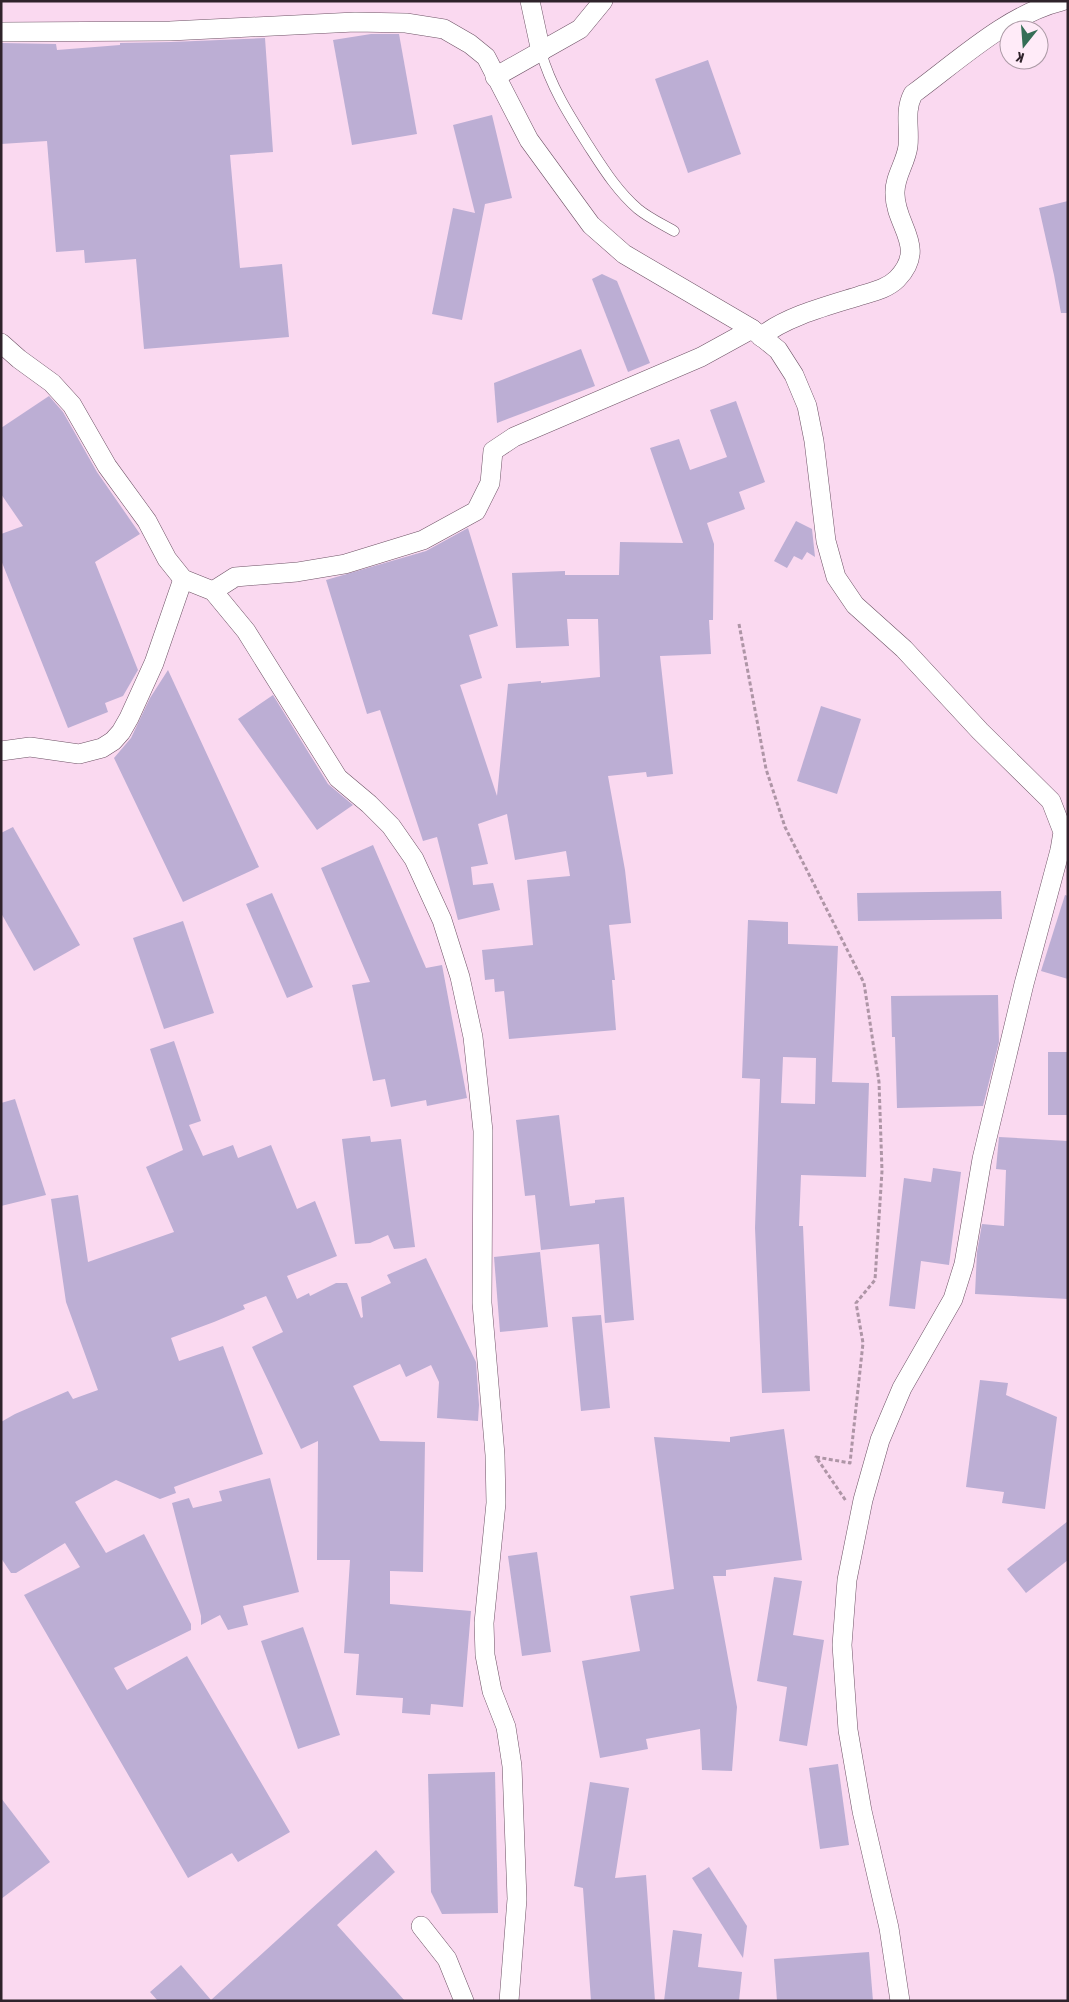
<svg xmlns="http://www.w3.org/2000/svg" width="1069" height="2002" font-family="'Asap Condensed',sans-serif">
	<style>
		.building { fill: #bcaed4; fill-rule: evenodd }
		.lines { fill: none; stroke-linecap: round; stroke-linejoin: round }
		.lane-casing { stroke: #6e5366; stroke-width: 11 }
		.street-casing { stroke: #6e5366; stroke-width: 20 }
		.path { stroke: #ae95a6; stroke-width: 3; stroke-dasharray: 4 2.5; stroke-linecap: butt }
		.lane { stroke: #fff; stroke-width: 10 }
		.street { stroke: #fff; stroke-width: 19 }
	</style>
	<rect width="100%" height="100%" fill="#fad9f0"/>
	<g class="building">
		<polygon points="371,34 399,34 417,134 352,145 333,40"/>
		<polygon points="265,38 273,152 230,155 240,268 282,264 289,337 144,349 136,259 85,263 84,250 56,252 47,141 1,144 1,43 56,44 57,50 120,45 120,43 171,42"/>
		<polygon points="708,60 741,154 688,173 655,79"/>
		<polygon points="492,115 512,198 485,204 462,320 432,314 453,208 475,213 453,125"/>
		<polygon points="1068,201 1068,313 1061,313 1054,275 1039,208"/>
		<polygon points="602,274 617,281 650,363 628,372 592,279"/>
		<polygon points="581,349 595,386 497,423 494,383"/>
		<polygon points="49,396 63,412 97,472 140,534 95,562 138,670 123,696 105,703 108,712 68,728 1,560 1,534 23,526 1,494 1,428"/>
		<polygon points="736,401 765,482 739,492 745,509 707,523 714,544 713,620 709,620 711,654 660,656 673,774 647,777 646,772 608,776 625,870 631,923 609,925 615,980 612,980 616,1030 509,1039 504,991 495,992 494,979 485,980 482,950 533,945 527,880 570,876 566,851 515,860 507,814 478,824 488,864 471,867 473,885 493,883 500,910 458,920 437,837 423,841 380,710 367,714 326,580 426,551 468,528 498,626 469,635 482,678 460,685 497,796 508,684 541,681 541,683 600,677 598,619 567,619 569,646 516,648 512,573 565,571 565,575 619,575 620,542 683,543 650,448 679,439 690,470 727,457 710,410"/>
		<polygon points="796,521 812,529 815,557 807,552 802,560 794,556 787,568 774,561"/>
		<polygon points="168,670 259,867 183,902 114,758 131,738 150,698"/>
		<polygon points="273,695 328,784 353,805 317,830 238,719"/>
		<polygon points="821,706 861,719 837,794 797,781"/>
		<polygon points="13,827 80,945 34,971 1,913 1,833"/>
		<polygon points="373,845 426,968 442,965 467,1098 427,1106 426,1100 391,1107 385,1079 373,1081 352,985 370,982 321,868"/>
		<polygon points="1001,891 1002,919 858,921 857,893"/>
		<polygon points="272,893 313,987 287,998 246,904"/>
		<polygon points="1065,895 1068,896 1068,979 1041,971"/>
		<path d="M748,920L788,922V944L838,946L832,1082L869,1083L866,1177L801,1175L799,1226H803L810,1391L762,1393L755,1228L760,1079L742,1078ZM783,1057L816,1058L815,1104L781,1103Z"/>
		<polygon points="183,921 214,1013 164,1029 133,938"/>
		<polygon points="998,995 999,1042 983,1106 897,1108 895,1037 892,1037 891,996"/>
		<polygon points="174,1041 201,1121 189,1125 203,1156 233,1145 238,1158 271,1145 297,1209 315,1201 337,1256 287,1276 297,1299 309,1293 310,1296 336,1283 347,1283 361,1318 363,1317 361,1297 391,1283 387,1275 426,1258 476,1362 479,1405 478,1421 437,1418 439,1382 431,1365 406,1377 400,1364 353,1386 380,1441 425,1442 423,1572 390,1571 390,1604 471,1611 463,1707 431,1704 430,1715 402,1713 403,1698 356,1695 359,1654 344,1653 350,1560 317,1560 318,1441 301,1449 252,1347 283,1332 267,1298 266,1296 243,1305 245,1309 214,1322 171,1338 179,1361 223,1346 263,1454 174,1487 176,1493 160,1499 116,1480 75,1502 106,1553 144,1534 191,1624 191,1630 114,1668 127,1690 187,1656 290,1832 238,1862 232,1853 188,1878 24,1595 80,1567 65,1543 16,1573 11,1573 1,1558 1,1422 15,1414 68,1391 73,1399 98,1390 66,1302 51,1199 78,1195 88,1262 174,1232 146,1167 183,1150 150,1049"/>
		<rect x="1048" y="1052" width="20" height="63"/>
		<polygon points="15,1099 46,1195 1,1206 1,1103"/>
		<polygon points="559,1115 570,1206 595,1203 595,1200 624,1197 634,1320 605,1323 599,1244 541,1250 535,1195 525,1196 516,1120"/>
		<polygon points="370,1136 371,1142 401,1139 415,1247 394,1249 388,1235 370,1243 355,1244 342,1139"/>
		<polygon points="999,1137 1068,1141 1068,1299 975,1294 977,1252 982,1224 1004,1226 1006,1170 996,1169"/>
		<polygon points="933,1168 961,1172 949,1265 921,1261 915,1309 889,1306 904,1178 931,1182"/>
		<polygon points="540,1252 548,1327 500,1332 494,1257"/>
		<polygon points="601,1315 610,1408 581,1411 572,1317"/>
		<polygon points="980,1380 1008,1383 1006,1395 1057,1417 1045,1509 1002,1503 1004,1492 966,1487"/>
		<polygon points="784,1429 802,1560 726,1570 726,1576 713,1576 737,1707 732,1771 702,1770 700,1729 646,1739 648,1749 600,1758 582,1661 640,1651 630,1596 674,1589 654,1437 730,1442 730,1437"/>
		<polygon points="270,1478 299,1592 243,1606 248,1625 228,1630 220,1615 201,1625 201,1616 172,1503 189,1498 193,1508 222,1501 219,1491"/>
		<polygon points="1068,1521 1068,1560 1026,1593 1007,1569"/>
		<polygon points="537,1552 551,1652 522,1656 508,1556"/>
		<polygon points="774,1577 802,1581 793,1635 824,1640 807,1746 779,1741 787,1687 757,1681"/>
		<polygon points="303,1627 340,1735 298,1749 261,1641"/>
		<polygon points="838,1764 849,1845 820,1849 809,1768"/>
		<polygon points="495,1772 498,1913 442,1914 431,1892 428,1774"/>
		<polygon points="590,1782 629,1788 615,1878 646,1875 655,2001 591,2001 583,1888 574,1886"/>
		<polygon points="1,1798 50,1862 1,1899"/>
		<polygon points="376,1850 395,1872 337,1925 405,2001 158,2001 150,1992 181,1965 211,2000"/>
		<polygon points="709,1867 747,1926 743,1958 692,1878"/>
		<polygon points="673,1930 702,1934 698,1967 742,1972 739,2001 664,2001"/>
		<polygon points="869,1952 873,2001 777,2001 774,1959"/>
	</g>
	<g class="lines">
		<g class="lane-casing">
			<path id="lane" d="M541,52C551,87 569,115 588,145C603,168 617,191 638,209C649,218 662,224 674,231"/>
		</g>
		<g class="street-casing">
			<g id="street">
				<polyline points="530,1 541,52"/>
				<polyline points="1,32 170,31 355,22 406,23 444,29 470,44 486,57 529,140 591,225 624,254 752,329 778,350 794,375 807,406 814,441 826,541 836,577 855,605 904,649 980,731 1051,801 1063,832 1060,850 1024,984 982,1159 964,1264 953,1299 902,1388 880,1440 863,1500 847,1580 842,1645 848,1730 862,1811 889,1928 900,2001"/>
				<polyline points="495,77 580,29 603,1"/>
				<path d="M761,337C784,317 830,305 859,296C872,292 887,289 897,279C928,247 895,226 895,194C894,177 906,163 908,146C910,128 904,111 913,94C958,61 1008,14 1062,1"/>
				<polyline points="1,343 19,359 52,383 72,405 107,466 147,521 167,559 183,579 213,591 246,631 338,778 369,804 391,826 414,859 442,920 460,977 473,1037 483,1131 482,1303 495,1455 496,1503 484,1623 485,1655 492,1691 506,1727 512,1766 517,1899 509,2001"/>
				<polyline points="213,591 235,577 297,572 345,564 423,540 476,511 490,483 493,451 514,437 701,357 752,329"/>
				<polyline points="1,751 30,747 79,754 102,748 113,741 121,732 129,718 154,663 183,579"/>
				<polyline points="421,1926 447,1959 464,2001"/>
			</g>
		</g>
		<polyline class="path" points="739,624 766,769 785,827 864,983 879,1082 882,1171 875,1280 856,1303 863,1343 850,1463 816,1457 846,1501"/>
		<use href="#lane" class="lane"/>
		<use href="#street" class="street"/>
	</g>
	<rect width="1069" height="2002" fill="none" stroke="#2f232b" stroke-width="5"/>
	<g transform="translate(1024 45) rotate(197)"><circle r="24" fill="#ffebf8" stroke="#ac9ba6"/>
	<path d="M0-4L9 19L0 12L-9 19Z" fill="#356e56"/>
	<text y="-8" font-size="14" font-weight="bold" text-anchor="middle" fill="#2f232b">K</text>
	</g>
</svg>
